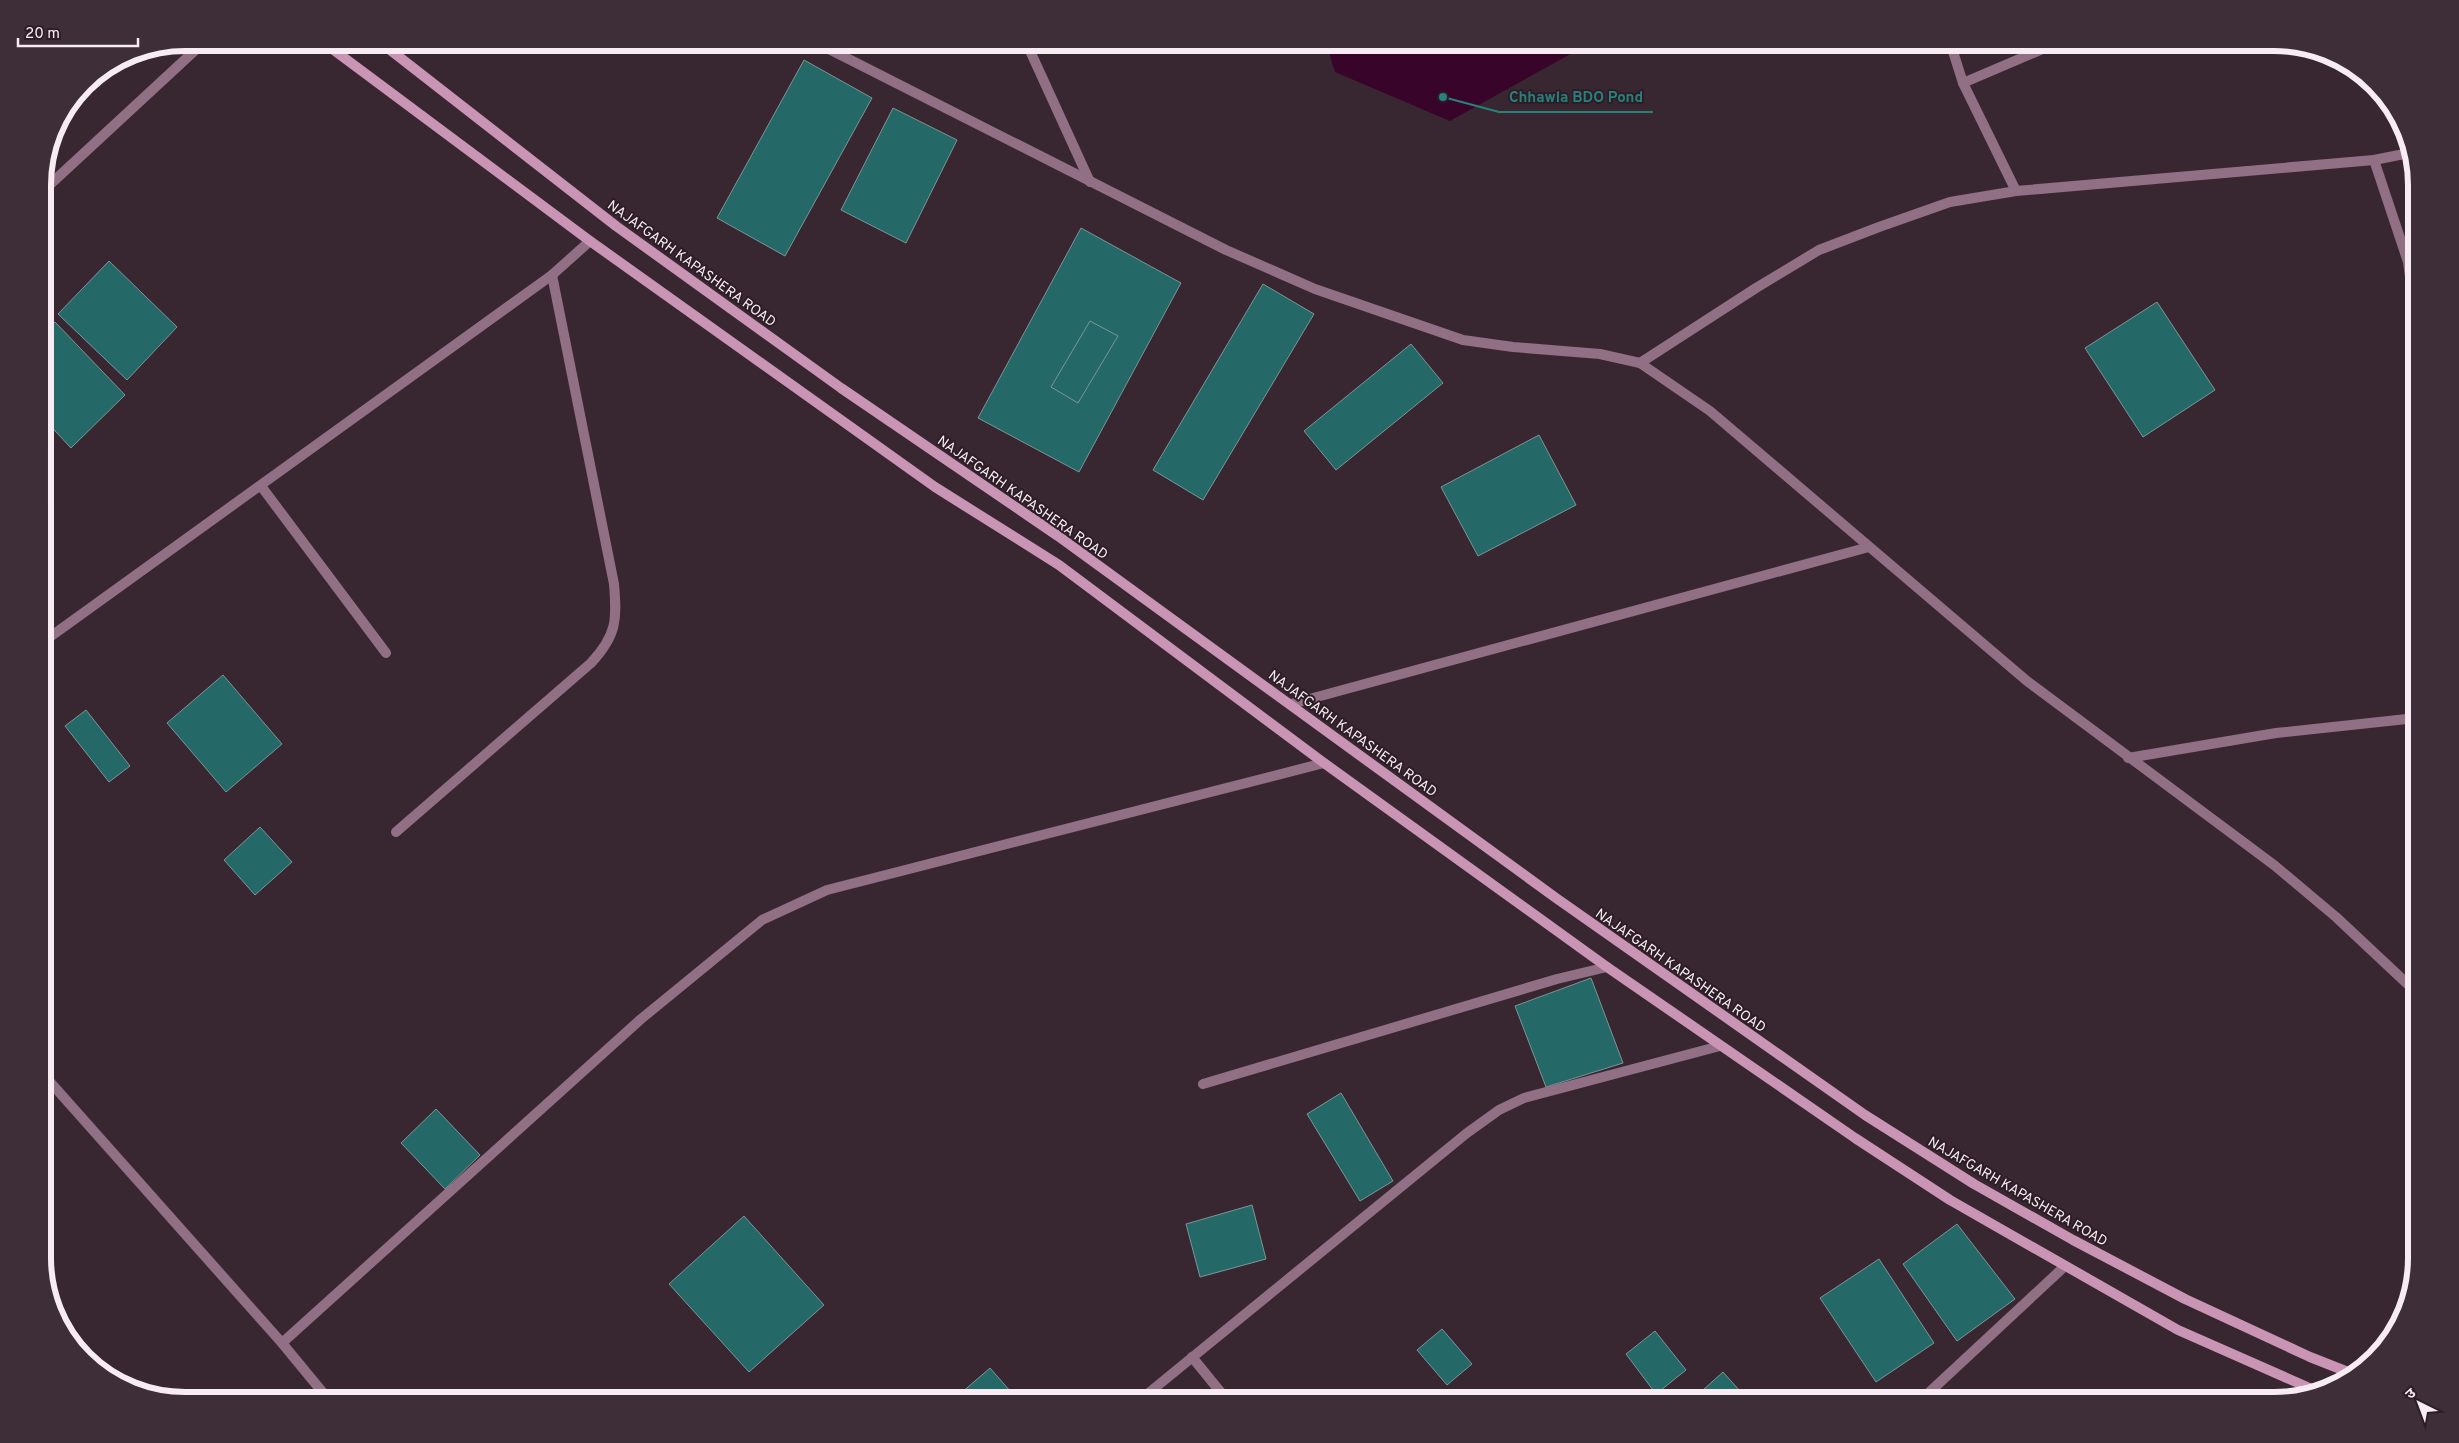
<svg xmlns="http://www.w3.org/2000/svg" width="2459" height="1443" font-family="Overpass,'Noto Sans Devanagari',sans-serif">
	<style>
		.water { fill: #380429 }
		.building { fill: #246967; stroke: #7b9694 }
		.lines { fill: none; stroke-linecap: round; stroke-linejoin: round }
		.street { stroke: #916f84; stroke-width: 10 }
		.secondary { stroke: #ca95b5; stroke-width: 10 }
		.labels { text-anchor: middle; stroke-width: 4; stroke-linejoin: round; paint-order: stroke }
		.street-label { font-size: 14px; fill: #f8ecf3; stroke: #2d1d27 }
		.rim { fill: none; stroke: #f8ecf3; stroke-width: 6 }
		.leader { fill: none; stroke: #26827b; stroke-width: 2 }
		.callout-dot { fill: #26827b; stroke: #2d1d27; stroke-width: 2 }
		.callout-label { font-size: 15px; text-anchor: middle; font-weight: bold; fill: #26827b; stroke: #2d1d27; stroke-width: 4; stroke-linejoin: round; paint-order: stroke }
	</style>
	<rect width="100%" height="100%" fill="#382731"/>
	<polygon class="water" points="1326,43 1326,42 1590,43 1450,121 1335,72"/>
	<g class="building">
		<polygon points="804,60 872,98 785,256 717,218"/>
		<polygon points="893,108 957,140 906,243 841,210"/>
		<polygon points="1081,228 1181,283 1079,472 978,418"/>
		<polygon points="109,261 177,327 127,380 58,314"/>
		<polygon points="1263,284 1314,314 1203,500 1153,470"/>
		<polygon points="2157,302 2215,390 2143,437 2085,348"/>
		<polygon points="1090,321 1118,336 1078,403 1051,387"/>
		<polygon points="55,322 125,395 71,448 43,418 43,334"/>
		<polygon points="1411,344 1443,383 1336,470 1304,431"/>
		<polygon points="1539,435 1576,505 1478,556 1441,487"/>
		<polygon points="43,587 51,601 53,618 43,624"/>
		<polygon points="223,675 282,744 226,792 167,723"/>
		<polygon points="86,710 130,766 109,782 65,726"/>
		<polygon points="260,827 292,862 255,895 224,860"/>
		<polygon points="1591,978 1623,1063 1546,1087 1515,1006"/>
		<polygon points="1341,1093 1393,1181 1360,1201 1307,1114"/>
		<polygon points="436,1109 480,1155 445,1189 401,1143"/>
		<polygon points="1252,1205 1266,1259 1200,1277 1186,1224"/>
		<polygon points="744,1216 824,1305 749,1372 669,1284"/>
		<polygon points="1957,1224 2015,1299 1957,1341 1903,1264"/>
		<polygon points="1879,1259 1934,1343 1876,1382 1820,1298"/>
		<polygon points="1442,1329 1472,1364 1447,1385 1417,1350"/>
		<polygon points="1655,1331 1686,1370 1656,1394 1626,1354"/>
		<polygon points="990,1368 1018,1400 953,1400"/>
		<polygon points="1723,1372 1748,1400 1692,1400"/>
	</g>
	<g class="lines">
		<g class="street">
			<polyline points="815,42 1226,250 1315,289 1463,340 1513,347 1600,354 1640,363 1710,411 2027,681 2274,865 2336,917 2416,992"/>
			<polyline points="1026,42 1090,182"/>
			<polyline points="1950,42 1963,83 2016,191"/>
			<polyline points="1963,83 2059,42"/>
			<polyline points="2374,160 2408,262 2416,321"/>
			<polyline points="43,191 204,42"/>
			<polyline points="1640,363 1756,288 1819,250 1879,227 1950,202 2016,191 2374,160 2409,153"/>
			<polyline points="261,486 386,653"/>
			<polyline points="43,642 552,275 590,241"/>
			<polyline points="1291,704 1869,547"/>
			<polyline points="2128,758 2276,733 2416,718"/>
			<path d="M396,832L591,663C617,635 617,620 614,584L552,275"/>
			<polyline points="43,1074 282,1343 329,1400"/>
			<polyline points="1203,1084 1557,979 1607,967"/>
			<polyline points="282,1343 641,1019 762,920 827,890 1324,763"/>
			<polyline points="1192,1357 1227,1400"/>
			<polyline points="1140,1400 1467,1133 1499,1110 1524,1098 1720,1046"/>
			<polyline points="1921,1400 2065,1266"/>
		</g>
		<g class="secondary">
			<polyline points="323,42 590,241 935,487 1059,565 1324,763 1607,967 1855,1138 1950,1200 2178,1330 2314,1390"/>
			<polyline points="380,42 616,226 841,388 1058,536 1556,898 1865,1115 1974,1184 2073,1240 2185,1299 2310,1357 2353,1374"/>
		</g>
	</g>
	<g class="labels">
		<g class="street-label">
			<text transform="translate(692 263) rotate(36)" y="5">NAJAFGARH KAPASHERA ROAD</text>
			<text transform="translate(1023 497) rotate(35)" y="5">NAJAFGARH KAPASHERA ROAD</text>
			<text transform="translate(1353 733) rotate(36)" y="5">NAJAFGARH KAPASHERA ROAD</text>
			<text transform="translate(1681 970) rotate(35)" y="5">NAJAFGARH KAPASHERA ROAD</text>
			<text transform="translate(2018 1191) rotate(30)" y="5">NAJAFGARH KAPASHERA ROAD</text>
		</g>
	</g>
	<path d="M0 0H2459V1443H0ZM185 51H2274A134 134 0 0 1 2408 185V1258A134 134 0 0 1 2274 1392H185A134 134 0 0 1 51 1258V185A134 134 0 0 1 185 51Z" fill="#3d2e37" fill-rule="evenodd"/>
	<path class="rim" d="M185 51H2274A134 134 0 0 1 2408 185V1258A134 134 0 0 1 2274 1392H185A134 134 0 0 1 51 1258V185A134 134 0 0 1 185 51Z"/>
	<path class="leader" d="M1443 97L1499 112H1653"/>
	<circle class="callout-dot" cx="1443" cy="97" r="5"/>
	<g class="callout-label">
		<text x="1576" y="102">Chhawla BDO Pond</text>
	</g>
	<g transform="translate(2419 1403) rotate(318)" stroke="#2d1d27" stroke-width="4" paint-order="stroke">
	<path d="M0-4L9 19L0 12L-9 19Z" fill="#f8ecf3"/>
	<text y="-8" font-size="14" font-weight="bold" text-anchor="middle" fill="#f8ecf3">उ</text>
	</g>
	<path d="M18 38v8h120v-8" fill="none" stroke="#f8ecf3" stroke-width="2.5"/>
	<text x="25" y="38" font-size="15" fill="#f8ecf3" stroke="#2d1d27" stroke-width="4" paint-order="stroke">20 m</text>
</svg>
